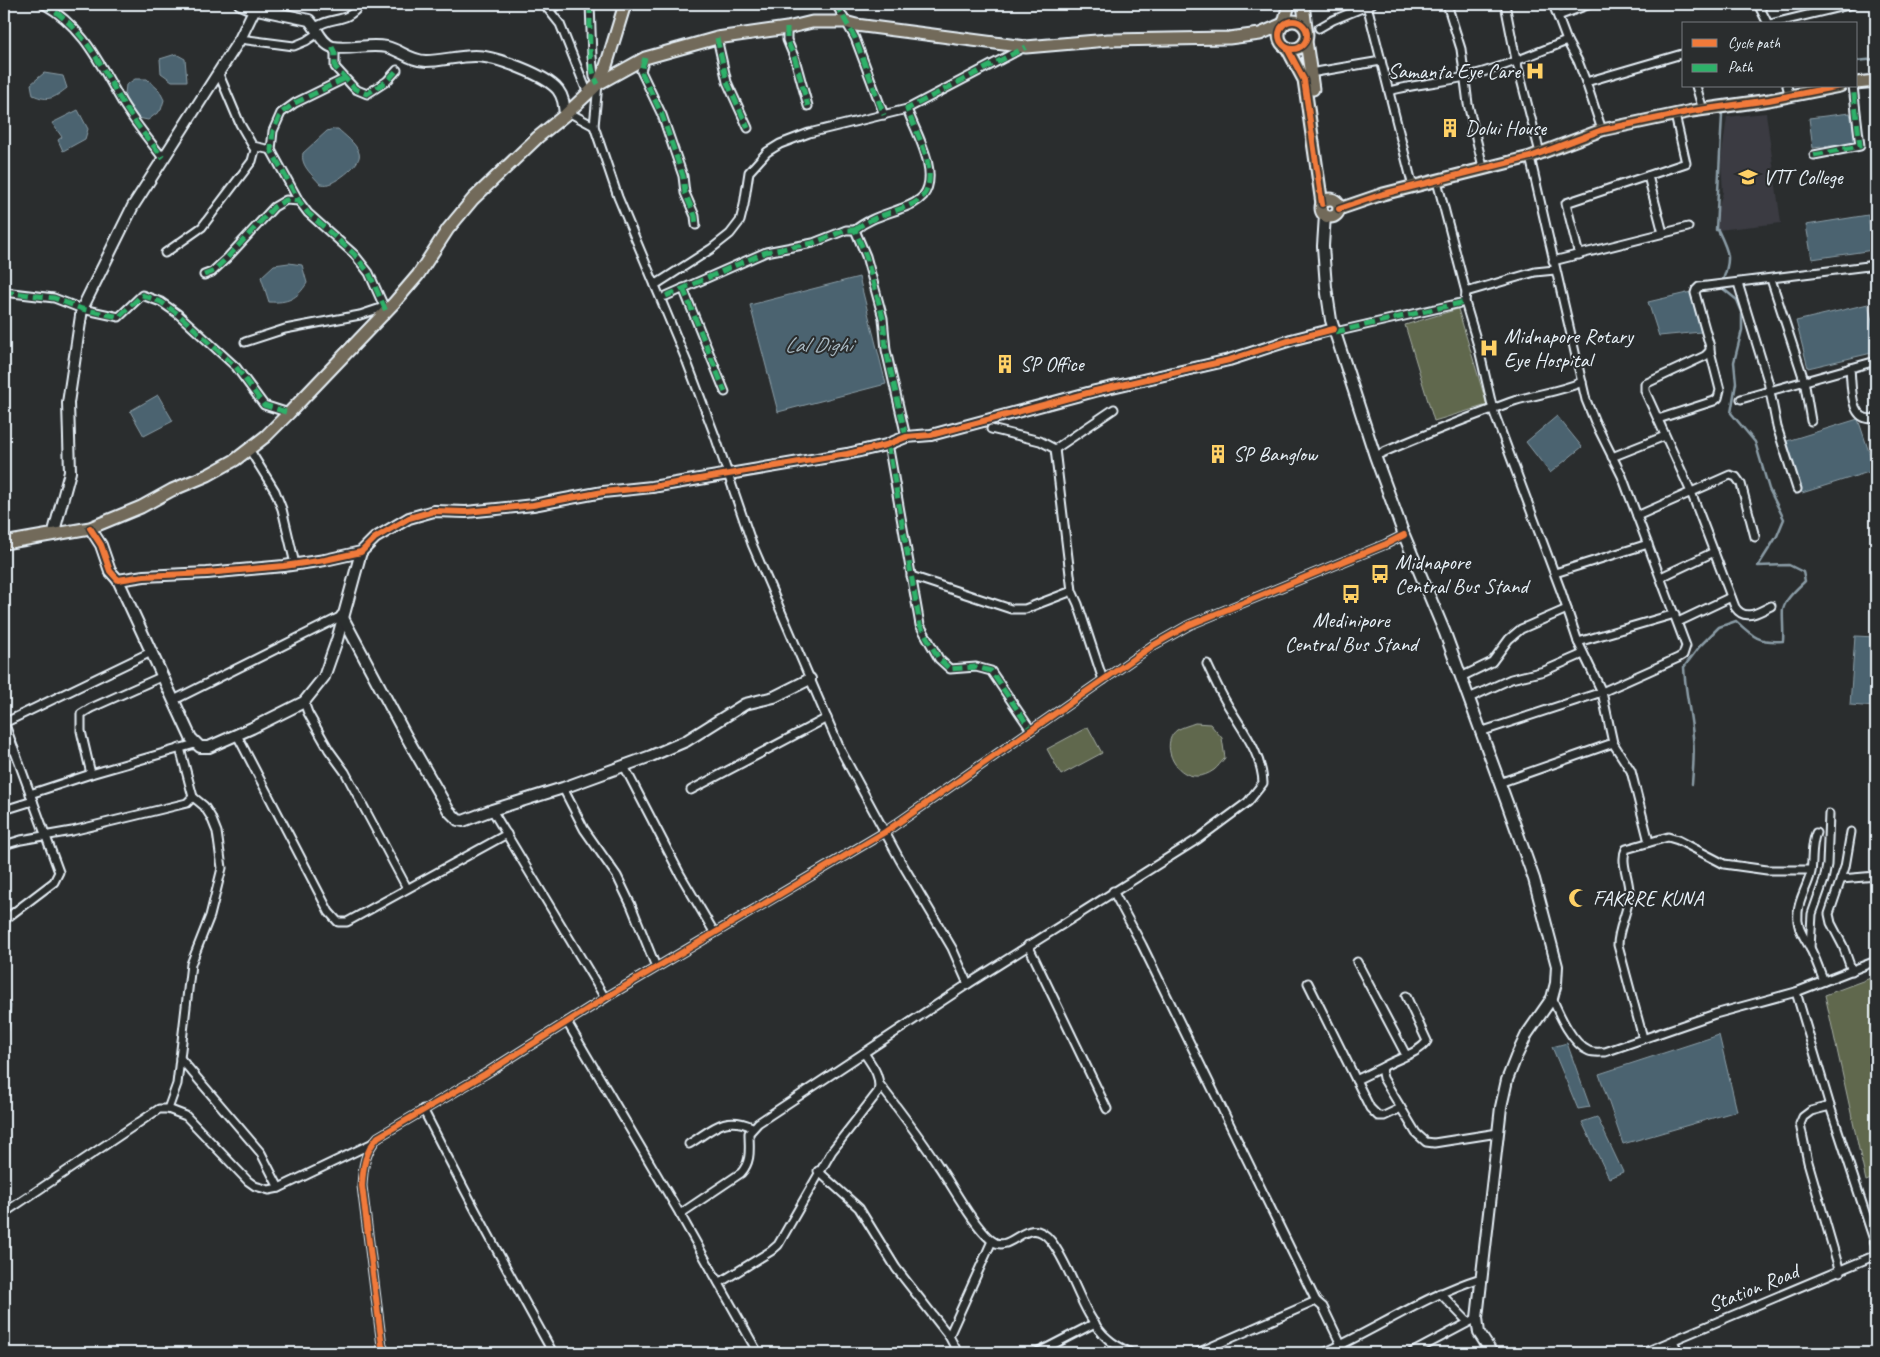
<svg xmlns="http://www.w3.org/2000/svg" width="1880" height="1357" font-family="Caveat,sans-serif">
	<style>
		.built { fill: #3a3b42 }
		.green { fill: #60674e; stroke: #a4aca3 }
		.water { fill: #4b6470; stroke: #8a9ca6 }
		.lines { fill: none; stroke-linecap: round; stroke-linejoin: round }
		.stream { stroke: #8a9ca6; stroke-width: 2.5 }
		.street-casing { stroke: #e8f1f8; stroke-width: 11 }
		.secondary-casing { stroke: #e8f1f8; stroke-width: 14 }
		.primary-casing { stroke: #e8f1f8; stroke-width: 15 }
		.street { stroke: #2a2d2e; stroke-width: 7 }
		.secondary { stroke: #2a2d2e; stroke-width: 10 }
		.primary { stroke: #726b5a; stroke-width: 11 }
		.quiet { stroke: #2db169; stroke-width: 5; stroke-dasharray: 10 5; stroke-linecap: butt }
		.cycleway-casing { stroke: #2a2d2e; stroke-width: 9 }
		.cycleway { stroke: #f17a3a; stroke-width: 6 }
		.labels { text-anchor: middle; stroke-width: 4; stroke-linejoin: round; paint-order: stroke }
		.poi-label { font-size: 21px; fill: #e8f1f8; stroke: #2a2d2e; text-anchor: start }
		.street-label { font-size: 21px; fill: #e8f1f8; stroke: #2a2d2e }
		.water-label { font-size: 22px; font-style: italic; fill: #a9b9c2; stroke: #2a2d2e }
	</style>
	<rect width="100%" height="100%" fill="#2a2d2e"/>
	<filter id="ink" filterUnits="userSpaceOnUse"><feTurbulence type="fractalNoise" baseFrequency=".02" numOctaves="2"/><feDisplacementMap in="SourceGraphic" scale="10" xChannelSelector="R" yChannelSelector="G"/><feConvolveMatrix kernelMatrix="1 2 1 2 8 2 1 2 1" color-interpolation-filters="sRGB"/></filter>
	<g filter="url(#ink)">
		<polygon class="built" points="1766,113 1781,223 1718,230 1718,209 1723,192 1721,161 1727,117"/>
		<g class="green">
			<polygon points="1458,309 1487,405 1434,421 1405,325"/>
			<path d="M1195,723L1210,724L1222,738L1225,758C1221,762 1218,767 1214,770C1181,793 1156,745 1177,730C1182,727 1190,725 1195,723Z"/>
			<polygon points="1088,727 1102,753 1061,775 1047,749"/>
			<polygon points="1876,976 1876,1177 1866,1181 1825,995"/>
		</g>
		<g class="water">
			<polygon points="176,54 185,59 187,81 172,81 161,73 160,59"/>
			<path d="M44,73L63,76L67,88C54,98 49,102 33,95L31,84Z"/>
			<polygon points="135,79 147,79 159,90 164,100 161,110 148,120 138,118 124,102 126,85"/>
			<polygon points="78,110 88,129 85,139 63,151 58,140 62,137 52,123"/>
			<polygon points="1850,113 1856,143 1813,148 1809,118"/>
			<path d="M333,129H338C345,136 356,143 359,153C363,163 337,182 328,184C326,185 323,184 320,184C313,175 300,166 303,153L327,131Z"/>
			<polygon points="1868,215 1873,250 1812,259 1806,225"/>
			<path d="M289,263L302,265L307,283C297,299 288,303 269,302L261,277L274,265Z"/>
			<polygon points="859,277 886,384 778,412 750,305"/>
			<polygon points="1691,292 1701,332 1659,336 1648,302"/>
			<polygon points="1868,304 1876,337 1876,352 1808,368 1796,321"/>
			<polygon points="158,395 173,421 144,436 130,411"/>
			<polygon points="1557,416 1582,447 1550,473 1526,442"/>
			<polygon points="1858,419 1875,470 1802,493 1787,441"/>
			<polygon points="1855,636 1876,637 1876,707 1850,705"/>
			<polygon points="4,999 11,1005 9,1030 4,1040"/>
			<polygon points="1719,1035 1737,1111 1623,1144 1599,1074"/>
			<polygon points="1567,1043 1590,1107 1578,1109 1552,1047"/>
			<polygon points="1597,1117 1623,1172 1609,1178 1582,1122"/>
		</g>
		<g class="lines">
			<g class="stream">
				<polyline points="1856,61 1876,59"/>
				<path d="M1722,282C1732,258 1729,253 1718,230H1716L1722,115"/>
				<path d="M1692,784C1693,768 1695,753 1693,737C1691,713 1685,691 1684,667L1699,647L1719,627L1736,621C1753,637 1759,643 1783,641C1784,633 1782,613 1783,609C1786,598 1797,589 1805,581L1803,572L1789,565L1758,566L1777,536L1784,519L1769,489L1755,442L1731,413L1736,383L1734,362L1742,330V312L1737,300L1721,287"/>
			</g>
			<g class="street-casing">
				<g id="street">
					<path d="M43,4C84,27 99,63 122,102C134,122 149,140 163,158"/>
					<polyline points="544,4 560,24 588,94"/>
					<polyline points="590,4 592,56 594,77 598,84 594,126 618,197 687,362 715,436 752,544 841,751 900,860 952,948 968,984"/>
					<polyline points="836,4 855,38 884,115"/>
					<polyline points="1447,4 1461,49 1468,104 1483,167"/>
					<polyline points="1505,4 1516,60 1540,153"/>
					<polyline points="1553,4 1567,41 1578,61 1586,82 1602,130"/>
					<polyline points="1758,4 1768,24"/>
					<polyline points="1367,5 1413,187"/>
					<polyline points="548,9 561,4"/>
					<polyline points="1558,16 1590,4"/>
					<polyline points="1770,24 1853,4"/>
					<path d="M316,27C334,15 345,25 361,4"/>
					<polyline points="787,28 787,40 795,59 808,106"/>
					<polyline points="1319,28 1333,20 1372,4"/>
					<polyline points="717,38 727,82 748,128"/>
					<polyline points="240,39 294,46 306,41 318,33"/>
					<polyline points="332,47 335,53 335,67 355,89 367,94 387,81 397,70"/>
					<polyline points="645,58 641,71 662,115 683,176 685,193 695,216 696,225"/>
					<polyline points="1310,73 1381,61"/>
					<polyline points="344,79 295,103 281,113 273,131 271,150 299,201 308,213 354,254 369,273 386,311"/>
					<polyline points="1586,82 1682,54 1684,57"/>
					<polyline points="1696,86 1703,110"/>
					<polyline points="1787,86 1790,96"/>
					<path d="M1389,91C1414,84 1439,83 1464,77C1499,69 1533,54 1567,41"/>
					<polyline points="568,112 594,126"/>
					<polyline points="253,146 271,150"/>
					<polyline points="1814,155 1860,146 1853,86"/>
					<polyline points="1648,176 1663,233"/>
					<polyline points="1437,181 1466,292 1465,302 1479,349 1493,410 1561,591 1578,642 1602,692 1613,743 1631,771 1649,842"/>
					<path d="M855,230C868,219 884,215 900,209C908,206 917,203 923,196C941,173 915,131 907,109L1025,47"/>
					<polyline points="165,253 202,227 252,161 255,150 240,124 218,72"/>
					<polyline points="1579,255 1566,203 1686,163 1675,115"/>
					<polyline points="1553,261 1688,227"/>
					<polyline points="204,275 212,272 227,258 274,207 286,200 299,201"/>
					<polyline points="1771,279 1804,380 1811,421"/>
					<polyline points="1738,283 1768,381 1777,427 1797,489"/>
					<polyline points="655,285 711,249 730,234 740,221 744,205 749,172 767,152 780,144 809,133 907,109"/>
					<polyline points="683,288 725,392"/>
					<polyline points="4,292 54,298 82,309 119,317 142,295 161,302 178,314 236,367 264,405 289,413"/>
					<polyline points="1466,292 1535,272 1555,270"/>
					<polyline points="666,296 766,252 813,243 846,230 855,230 866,256 883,318 886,350 906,437"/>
					<polyline points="1335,332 1465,302"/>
					<polyline points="245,342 285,329 360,315 384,307"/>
					<path d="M1850,368C1852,387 1849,424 1876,418"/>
					<polyline points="1741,399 1876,361"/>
					<polyline points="1658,419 1714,401 1718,398 1720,390 1710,351"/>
					<polyline points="991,429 1040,441 1055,449 1072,591"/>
					<polyline points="886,445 889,449 920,625 939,659 950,669 976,667 991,671 1031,730"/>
					<polyline points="249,449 275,491 282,509 295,564"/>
					<polyline points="1055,449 1114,409"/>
					<path d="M1375,456C1420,436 1465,419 1511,402C1535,394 1559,392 1582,382"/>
					<polyline points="1612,457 1665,436"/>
					<polyline points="1637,516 1730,475 1736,477 1741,484 1755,537"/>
					<polyline points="1555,573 1648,544"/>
					<polyline points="911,576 1011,609 1025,609 1072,591 1078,604 1103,680"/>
					<polyline points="1661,577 1714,552"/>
					<path d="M1771,606C1758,612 1745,622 1735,607L1691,492L1645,391V384L1705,356L1710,351V347L1695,293L1696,290L1699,287L1876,265"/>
					<polyline points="1678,622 1731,597"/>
					<polyline points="1578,642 1675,614"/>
					<polyline points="1461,677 1492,662 1509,639 1521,629 1567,609"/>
					<polyline points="1469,698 1511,679 1544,671 1583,654"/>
					<polyline points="174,700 342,616"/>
					<polyline points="304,702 308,713 329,750 345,772 407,888"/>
					<polyline points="4,722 59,872 54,882 4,920"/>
					<polyline points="4,723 151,652"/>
					<polyline points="1480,732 1602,692 1678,658 1683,655 1686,646 1622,476 1595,422 1586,400 1530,157"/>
					<polyline points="237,735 329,912 338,922 347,922 507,834"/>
					<polyline points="4,752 14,749"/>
					<polyline points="624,766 680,874 714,932"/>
					<polyline points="91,774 81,731 81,714 91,708 163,676"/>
					<polyline points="1499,783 1613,743"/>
					<polyline points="563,788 584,829 617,876 631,905 656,967"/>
					<polyline points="691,790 827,718"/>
					<polyline points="30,794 91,774 195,744"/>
					<polyline points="4,810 33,801"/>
					<polyline points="492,810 605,998"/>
					<polyline points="1851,832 1845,867 1829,914 1831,923 1843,946 1852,971"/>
					<path d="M1816,833C1811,844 1813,859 1811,872C1808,886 1799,898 1798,912C1796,928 1804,936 1810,948C1816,959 1819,970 1824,981"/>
					<polyline points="4,845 21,840 72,831 187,803 193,797 180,748"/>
					<polyline points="1841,879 1876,876"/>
					<polyline points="1113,891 1142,945 1316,1301"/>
					<polyline points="1028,945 1107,1109"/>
					<polyline points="1810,948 1812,914 1824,880 1827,865 1829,814"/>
					<polyline points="1357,962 1406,1055"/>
					<polyline points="1308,983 1370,1108 1378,1116 1384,1116 1401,1108"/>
					<polyline points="1796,992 1830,1106 1876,1246"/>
					<path d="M1406,996L1427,1041C1420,1053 1395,1059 1383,1067L1382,1073L1383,1078L1416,1133L1426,1142L1434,1143L1498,1133"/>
					<path d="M1552,998C1559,1014 1572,1044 1589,1051C1594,1053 1601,1052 1605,1052L1715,1014L1796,992L1876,961"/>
					<polyline points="567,1022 680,1214 758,1353"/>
					<path d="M1643,1038L1618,945C1618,926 1630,910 1629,891C1629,879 1620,861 1626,849L1668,837L1678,840L1724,864L1767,870H1811"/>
					<polyline points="180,1058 261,1153 279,1188"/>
					<polyline points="1356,1080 1383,1067"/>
					<path d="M880,1085C900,1111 920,1137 938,1165C952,1185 973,1225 991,1240C1011,1257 1027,1211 1051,1241C1073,1269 1082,1317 1108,1339C1114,1345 1123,1349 1131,1353"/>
					<polyline points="1830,1106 1811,1111 1803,1117 1800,1124 1808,1162 1840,1272"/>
					<polyline points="168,1109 177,1084 191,964 210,916 222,868 217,832 211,817 204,806 193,797"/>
					<path d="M423,1109C465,1192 508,1272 553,1353"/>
					<path d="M689,1144C712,1130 724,1114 752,1127"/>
					<polyline points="818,1171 859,1208 896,1268 949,1336 958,1353"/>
					<polyline points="4,1213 159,1109 168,1109 186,1116 248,1181 255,1186 269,1190 279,1188 371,1144"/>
					<path d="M680,1214L741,1173C752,1161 749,1148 749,1133L758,1123L968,984L1198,839L1248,802L1263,783C1262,753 1241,728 1226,702C1219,690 1213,677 1207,664"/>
					<path d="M719,1283L771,1251L778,1245L832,1151L878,1092C882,1077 872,1065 864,1053"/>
					<polyline points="1440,1293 1468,1322"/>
					<polyline points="949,1336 992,1241"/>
					<polyline points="1673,1341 1679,1353"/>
					<path d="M386,1353L382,1346L362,1186C363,1167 365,1151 378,1137L485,1074L605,998L885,832L1152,646L1189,625L1386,544L1404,535"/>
					<polyline points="1037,1353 1095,1323"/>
					<polyline points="1197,1353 1316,1301 1323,1307 1345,1353"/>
					<path d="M1324,1353C1377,1329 1426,1295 1481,1278"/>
					<polyline points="1411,1353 1477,1318"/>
					<polyline points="1643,1353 1876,1255"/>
				</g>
			</g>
			<g class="secondary-casing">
				<g id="secondary">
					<path d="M240,4L247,7L309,20C317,28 321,44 333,47C351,50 369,43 387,47C400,50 411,61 426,61C442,61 458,56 475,56C495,56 546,75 558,90C564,98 564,106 565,115"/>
					<polyline points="1325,215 1323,246 1326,287 1331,320 1375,456 1404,535 1445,633 1507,803 1534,879 1557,966 1556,983 1552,998 1527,1034 1516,1057 1507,1080 1501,1107 1477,1318 1479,1333 1492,1353"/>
					<polyline points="90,528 101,545 110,571 118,580 144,576 207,573 284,566 325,560 361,552 375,538 409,518 434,511 466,512 497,509 533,505 603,492 652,487 847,454 886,445 906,437 931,435 1095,391 1229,360 1291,340 1334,329"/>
					<polyline points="53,535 70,472 68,403 82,309 133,206 240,39 257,4"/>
					<polyline points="118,580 191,738 200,747 209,747 252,728 304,702 324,677 337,640 361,552"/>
					<polyline points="342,616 406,736 449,811 458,820 463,821 492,810 563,788 651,756 686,741 745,704 774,697 810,679"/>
				</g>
			</g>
			<g class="primary-casing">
				<g id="primary">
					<polyline points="1303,4 1306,28"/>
					<circle cx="1293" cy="35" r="14"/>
					<polyline points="1284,23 1289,4"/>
					<polyline points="1306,41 1313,89"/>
					<polyline points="1287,48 1304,80 1322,204"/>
					<polyline points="1856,83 1876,81"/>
					<polyline points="598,84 606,66 625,4"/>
					<circle cx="1330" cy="208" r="9"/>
					<polyline points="1339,209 1383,194 1530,157 1602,130 1692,111 1769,100 1840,86"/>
					<polyline points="4,543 90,528 141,507 172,490 208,475 235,460 266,436 289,413 394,303 418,275 448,229 473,199 538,137 565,115 598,84 645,58 717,38 787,28 812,22 845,22 856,25 1026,47 1108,40 1229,38 1260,34 1283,24"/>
				</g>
			</g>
			<use href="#street" class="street"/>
			<use href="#secondary" class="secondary"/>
			<use href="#primary" class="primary"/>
			<g class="quiet">
				<path d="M43,4C84,27 99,63 122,102C134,122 149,140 163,158"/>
				<path d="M590,4C591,27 586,64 598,84"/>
				<polyline points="836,4 855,38 884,115"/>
				<polyline points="787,28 787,40 795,59 808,106"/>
				<polyline points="717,38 727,82 748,128"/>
				<polyline points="332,47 335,53 335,67 355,89 367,94 387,81 397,70"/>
				<polyline points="645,58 641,71 662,115 683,176 685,193 695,216 696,225"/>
				<polyline points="344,79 295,103 281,113 273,131 271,150 299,201 308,213 354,254 369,273 386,311"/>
				<polyline points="1814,155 1860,146 1853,86"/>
				<path d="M855,230C868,219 884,215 900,209C908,206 917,203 923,196C941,173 915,131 907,109L1026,47"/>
				<polyline points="204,275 212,272 227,258 274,207 286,200 299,201"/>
				<polyline points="683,288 725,392"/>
				<polyline points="4,292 54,298 82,309 119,317 142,295 161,302 178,314 236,367 264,405 289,413"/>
				<polyline points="666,296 766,252 813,243 846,230 855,230 866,256 883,318 886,350 906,437"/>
				<polyline points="1335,332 1465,302"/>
				<polyline points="886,445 889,449 920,625 939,659 950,669 976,667 991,671 1031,730"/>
			</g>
			<g class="cycleway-casing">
				<g id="cycleway">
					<circle cx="1293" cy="35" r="14"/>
					<polyline points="1287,48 1304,80 1322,204"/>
					<polyline points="1339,209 1383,194 1530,157 1602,130 1692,111 1769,100 1840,86"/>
					<polyline points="90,528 101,545 110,571 118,580 144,576 207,573 284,566 325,560 361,552 375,538 409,518 434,511 466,512 497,509 533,505 603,492 652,487 847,454 886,445 906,437 931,435 1095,391 1229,360 1291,340 1334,329"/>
					<path d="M386,1353L382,1346L362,1186C363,1167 365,1151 378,1137L485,1074L605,998L885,832L1152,646L1189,625L1386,544L1404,535"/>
				</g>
			</g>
			<use href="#cycleway" class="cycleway"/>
		</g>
	</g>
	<defs>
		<g id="hospital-bare" transform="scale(1.5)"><path d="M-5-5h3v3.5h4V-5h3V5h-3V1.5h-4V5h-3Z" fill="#ffd166" stroke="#2a2d2e" stroke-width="2.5" paint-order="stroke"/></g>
		<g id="building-bare" transform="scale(1.5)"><path d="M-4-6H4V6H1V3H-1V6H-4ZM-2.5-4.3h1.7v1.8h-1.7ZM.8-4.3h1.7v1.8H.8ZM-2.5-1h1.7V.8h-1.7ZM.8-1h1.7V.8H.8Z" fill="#ffd166" stroke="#2a2d2e" stroke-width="2.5" paint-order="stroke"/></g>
		<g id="university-bare" transform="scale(1.5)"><path d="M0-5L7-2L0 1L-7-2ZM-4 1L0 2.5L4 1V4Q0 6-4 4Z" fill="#ffd166" stroke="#2a2d2e" stroke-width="2.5" paint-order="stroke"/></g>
		<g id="bus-bare" transform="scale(1.5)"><path d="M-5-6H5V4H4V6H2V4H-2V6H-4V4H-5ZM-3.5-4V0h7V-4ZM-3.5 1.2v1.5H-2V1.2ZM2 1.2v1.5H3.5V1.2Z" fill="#ffd166" stroke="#2a2d2e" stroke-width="2.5" paint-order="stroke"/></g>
		<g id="mosque-bare" transform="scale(1.5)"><path d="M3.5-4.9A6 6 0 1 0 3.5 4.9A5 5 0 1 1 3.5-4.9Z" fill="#ffd166" stroke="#2a2d2e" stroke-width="2.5" paint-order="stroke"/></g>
	</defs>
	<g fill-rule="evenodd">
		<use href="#hospital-bare" x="1535" y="71"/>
		<use href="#building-bare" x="1450" y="128"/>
		<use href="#university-bare" x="1748" y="177"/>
		<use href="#hospital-bare" x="1489" y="348"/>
		<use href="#building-bare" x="1005" y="364"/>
		<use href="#building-bare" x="1218" y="454"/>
		<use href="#bus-bare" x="1380" y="574"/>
		<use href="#bus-bare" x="1351" y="594"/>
		<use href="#mosque-bare" x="1578" y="898"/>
	</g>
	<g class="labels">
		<g class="poi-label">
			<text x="1520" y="78" text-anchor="end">Samanta Eye Care</text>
			<text x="1465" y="135">Dolui House</text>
			<text x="1763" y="184">VTT College</text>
			<text x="1504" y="343">Midnapore Rotary<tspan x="1504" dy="24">Eye Hospital</tspan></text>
			<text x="1020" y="371">SP Office</text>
			<text x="1233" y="461">SP Banglow</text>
			<text x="1395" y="569">Midnapore<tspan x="1395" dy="24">Central Bus Stand</tspan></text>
			<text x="1351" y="627" text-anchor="middle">Medinipore<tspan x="1351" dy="24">Central Bus Stand</tspan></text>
			<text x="1593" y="905">FAKRRE KUNA</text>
		</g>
		<g class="street-label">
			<text transform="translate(1753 1288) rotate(-22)" y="7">Station Road</text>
		</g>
		<g class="water-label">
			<text x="818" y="352">Lal Dighi</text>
		</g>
	</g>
	<rect width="1880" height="1357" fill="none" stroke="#2a2d2e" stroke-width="20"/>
	<rect x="10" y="10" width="1860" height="1337" fill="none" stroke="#e8f1f8" stroke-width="2" filter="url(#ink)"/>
	<rect x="1682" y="22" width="175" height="65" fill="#2a2d2e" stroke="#767b7f"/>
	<rect x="1692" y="39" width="25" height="8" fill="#f17a3a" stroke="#767b7f"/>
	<text x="1728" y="48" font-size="15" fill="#e8f1f8">Cycle path</text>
	<rect x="1692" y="64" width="25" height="8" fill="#2db169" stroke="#767b7f"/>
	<text x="1728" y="72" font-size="15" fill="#e8f1f8">Path</text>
</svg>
